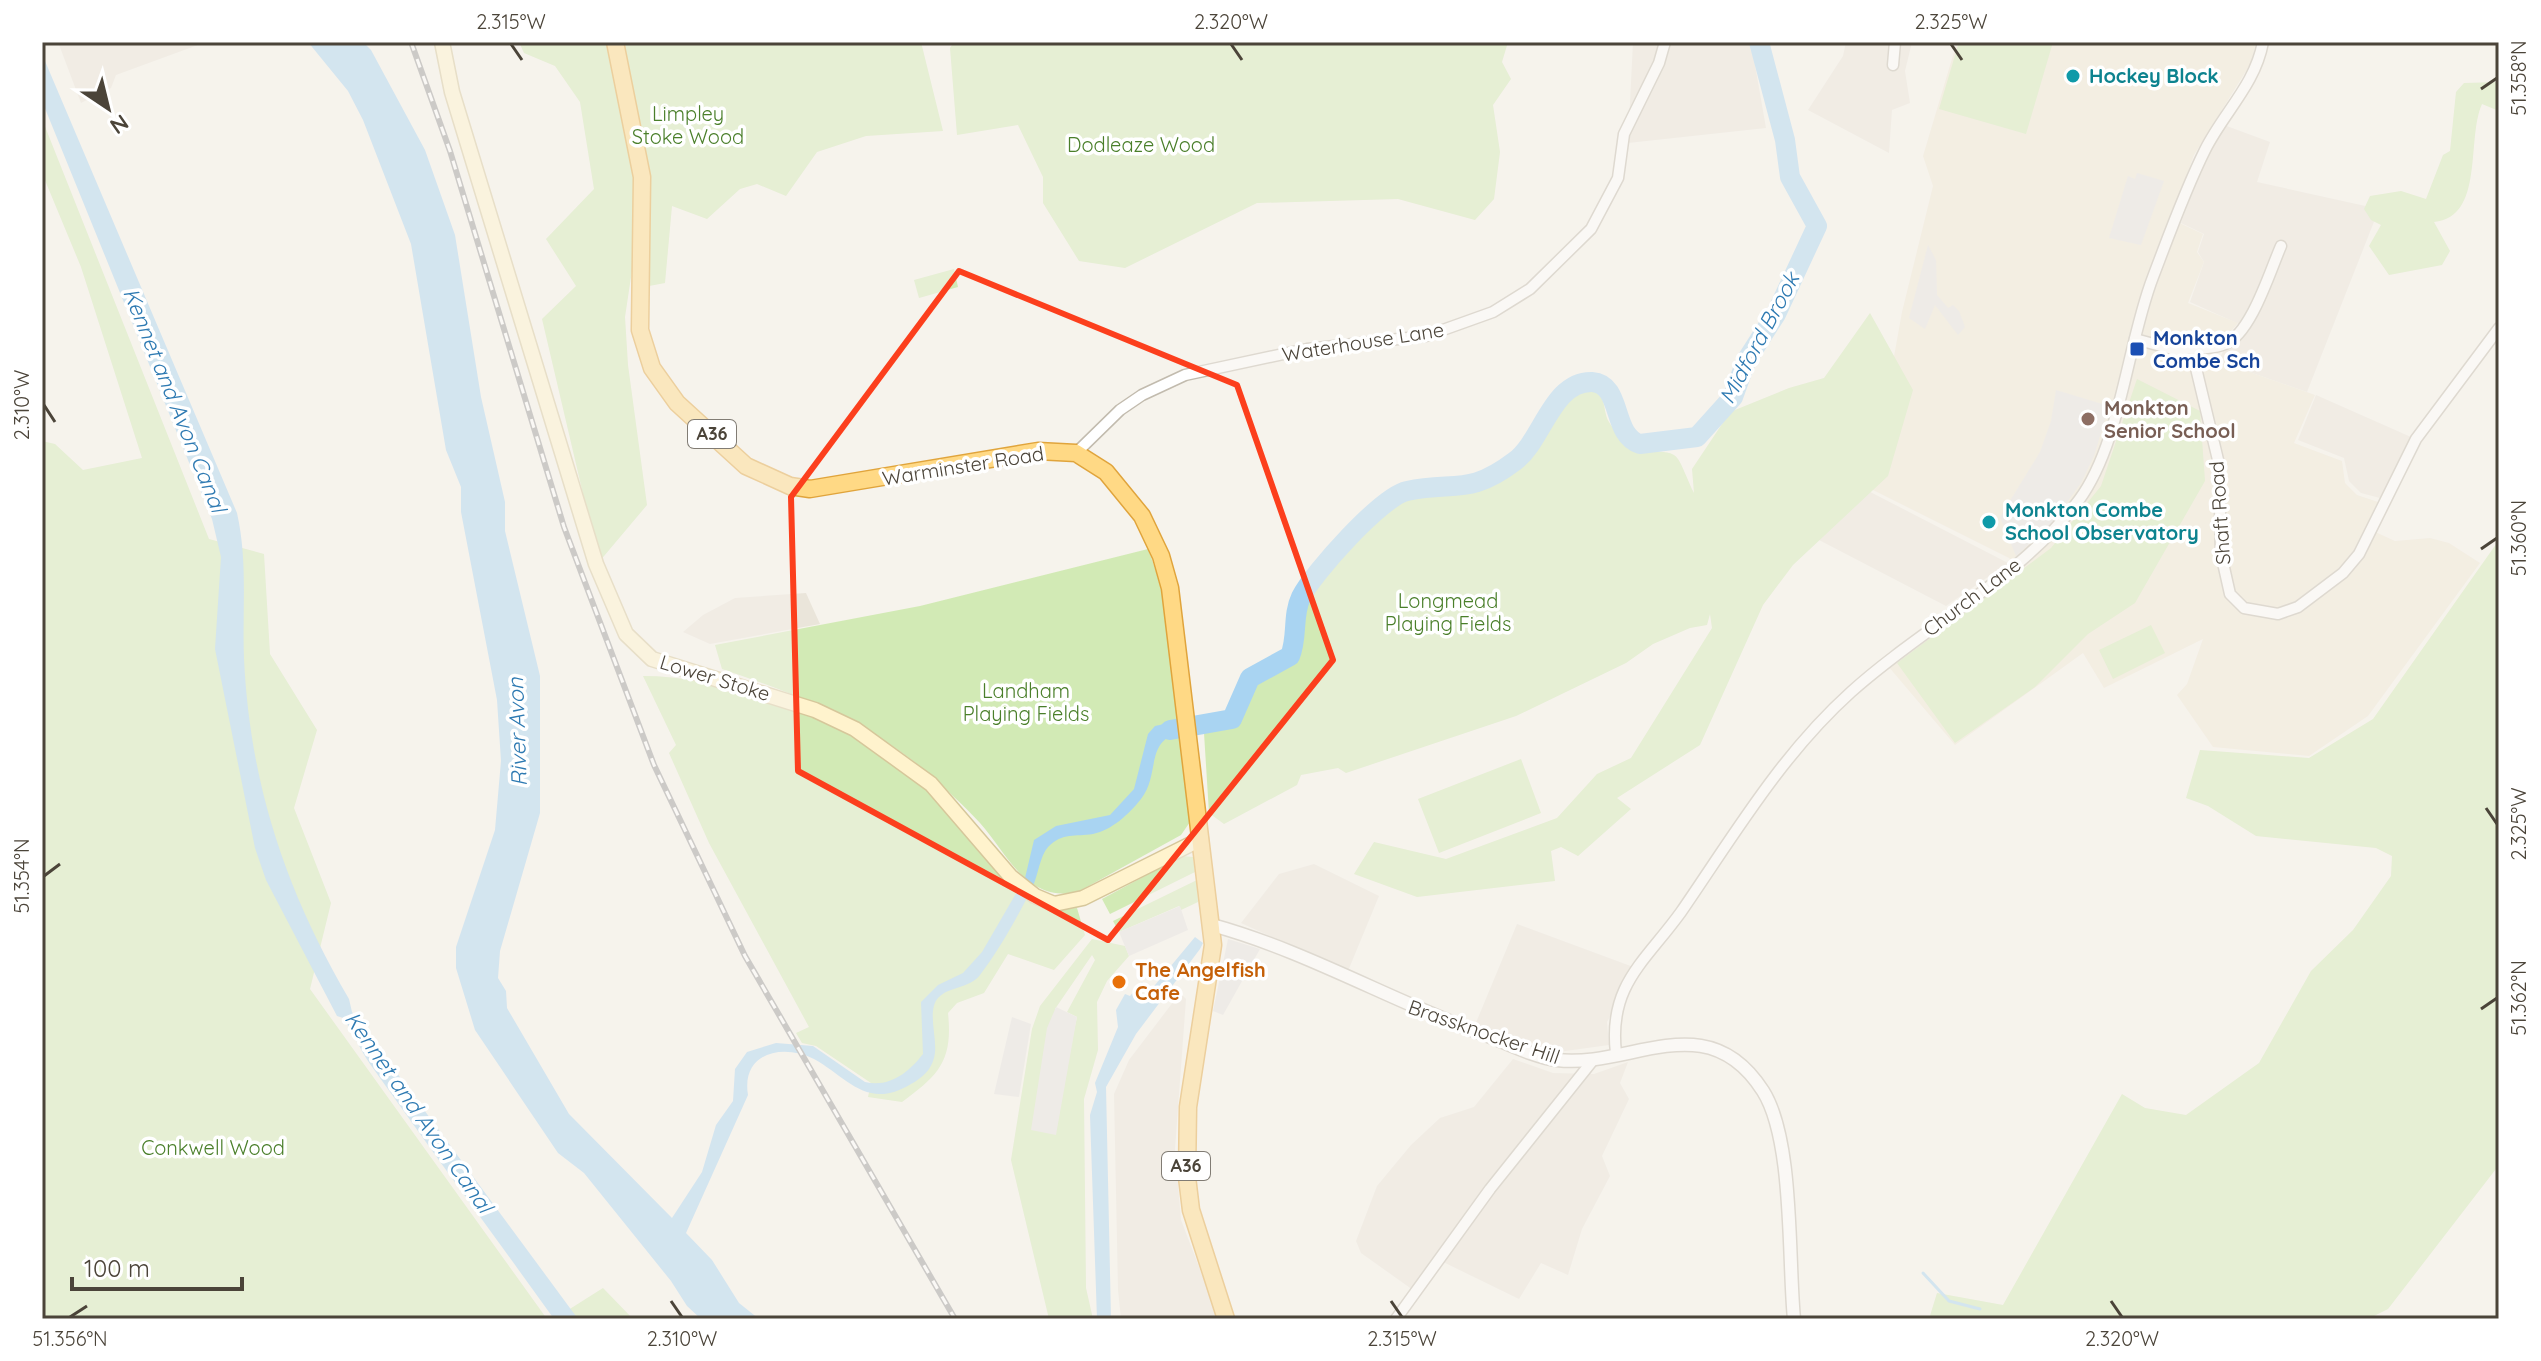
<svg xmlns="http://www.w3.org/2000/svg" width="2541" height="1361" font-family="Quicksand,sans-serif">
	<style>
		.residential { fill: #eae5da }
		.education { fill: #efe8d6 }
		.green { fill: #d2eab5; fill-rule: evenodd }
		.parking { fill: #e5e3e0 }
		.water { fill: #a9d4f2 }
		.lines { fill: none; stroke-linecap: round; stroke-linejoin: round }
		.stream { stroke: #a9d4f2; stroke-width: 3 }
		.river { stroke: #a9d4f2; stroke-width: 20 }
		.minor-casing { stroke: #c2bbae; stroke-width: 13 }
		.tertiary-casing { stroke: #c2bbae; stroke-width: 15 }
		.secondary-casing { stroke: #d6c79b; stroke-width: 17 }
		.trunk-casing { stroke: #e0a43c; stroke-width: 19 }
		.minor { stroke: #fff; stroke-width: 10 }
		.tertiary { stroke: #fff; stroke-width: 12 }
		.secondary { stroke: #fff3cd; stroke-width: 14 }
		.trunk { stroke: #ffd985; stroke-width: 16 }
		.rail-casing { stroke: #9a9a9a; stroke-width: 6 }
		.rail { stroke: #fff; stroke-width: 3; stroke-dasharray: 9; stroke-linecap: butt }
		.marked { fill: none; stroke: #fc3f1d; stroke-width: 6; stroke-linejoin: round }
		.ticks { fill: none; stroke: #4b4439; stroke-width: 3 }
		.culture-dot { fill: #0f9aa8; stroke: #fff; stroke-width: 3 }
		.transit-dot { fill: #1a4fb4; stroke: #fff; stroke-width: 3 }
		.education-dot { fill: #8d6e63; stroke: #fff; stroke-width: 3 }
		.food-dot { fill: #e8710a; stroke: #fff; stroke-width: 3 }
		.labels { text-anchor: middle; stroke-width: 7; stroke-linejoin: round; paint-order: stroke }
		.shield { fill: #fff; stroke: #817c74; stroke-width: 2 }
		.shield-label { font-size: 18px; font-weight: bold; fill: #4b4439 }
		.culture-label { font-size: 20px; font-weight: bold; fill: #0d838f; stroke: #fff; text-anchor: start }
		.park-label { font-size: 20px; fill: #4a7f2a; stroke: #fff }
		.transit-label { font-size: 20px; font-weight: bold; fill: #164399; stroke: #fff; text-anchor: start }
		.street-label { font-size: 20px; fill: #4b4439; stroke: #fff }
		.education-label { font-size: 20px; font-weight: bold; fill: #785e54; stroke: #fff; text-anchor: start }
		.food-label { font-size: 20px; font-weight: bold; fill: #c56008; stroke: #fff; text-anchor: start }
		.water-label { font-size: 22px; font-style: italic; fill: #2e7ab2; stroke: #fff }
		.neatline { fill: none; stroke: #4b4439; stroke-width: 3 }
		.ticks-label { font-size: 20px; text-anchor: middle; fill: #4b4439 }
	</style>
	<rect width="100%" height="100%" fill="#f6f3ec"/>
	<g class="residential">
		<polygon points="58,42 206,42 116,75 111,88 81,103"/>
		<polygon points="1633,42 1751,42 1766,128 1628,143"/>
		<polygon points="1846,42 1912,42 1905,71 1910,103 1892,110 1889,153 1808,110 1843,56"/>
		<polygon points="2224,125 2270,142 2257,182 2379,209 2307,392 2218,361 2224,350 2248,328 2190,302 2204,262 2198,252 2204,234 2181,223 2202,164"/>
		<polygon points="2316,395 2411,437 2380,498 2361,493 2349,481 2344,458 2298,440"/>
		<polygon points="1849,481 2008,563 1946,606 1819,540"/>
		<polygon points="806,593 820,624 710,644 683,632 703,615 735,598"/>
		<polygon points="1314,864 1379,896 1348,971 1241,923 1279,874"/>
		<polygon points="1517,924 1636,968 1607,1022 1609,1045 1551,1053 1475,1025"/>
		<polygon points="1180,993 1186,999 1175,1149 1181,1220 1219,1319 1121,1319 1118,1290 1114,1094 1129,1060"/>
		<polygon points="1513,1059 1553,1073 1594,1074 1628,1062 1620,1083 1629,1099 1602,1156 1610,1176 1582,1229 1568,1275 1541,1263 1519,1299 1437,1259 1413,1290 1361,1253 1356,1241 1377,1186 1411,1145 1440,1118 1474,1107"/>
	</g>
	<polygon class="education" points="1957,42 2256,42 2251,63 2194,155 2171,219 2203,234 2197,252 2204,262 2188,303 2238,323 2222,342 2192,344 2192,352 2315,395 2294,443 2342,461 2345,483 2357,495 2378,502 2371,530 2395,541 2430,538 2449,543 2480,563 2368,716 2309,756 2213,747 2177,695 2187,684 2203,639 2104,688 2083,653 1955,745 1888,666 2021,570 2009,558 1847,477 1893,362 1902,312 1933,186 1923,156"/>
	<g class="green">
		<polygon points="519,42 921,42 943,131 866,136 817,152 786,196 757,184 740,189 707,219 672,206 665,283 649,286 644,258 634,257 625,317 628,365 647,505 599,562 542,319 576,286 546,239 594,189 580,102 555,66 524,53"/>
		<polygon points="954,42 1508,42 1502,62 1511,79 1493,105 1500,152 1494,199 1475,220 1398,199 1257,203 1125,268 1079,261 1043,203 1043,177 1018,125 957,135 950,48"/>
		<polygon points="1959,42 2053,42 2026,134 1939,109"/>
		<path d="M2499,82V111L2482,104C2466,139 2485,217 2434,222L2450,251L2442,265L2389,275L2369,246L2381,225L2371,220L2364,209L2370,196L2401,191L2426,199L2443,155L2450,151L2456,92L2464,83Z"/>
		<polygon points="42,119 209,539 264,554 270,654 317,730 294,808 331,903 310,989 547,1319 42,1319 42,441 55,444 83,470 142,458 81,267 42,173"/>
		<polygon points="954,269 958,287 919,298 914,280"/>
		<path d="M1870,313L1913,390L1888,476L1793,565L1763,605L1700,745L1617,798L1631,809L1578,856L1561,847L1551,851L1555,881L1417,897L1354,874L1374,842L1446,859L1557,818L1597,774L1631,758L1712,628L1710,614L1707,625L1690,628L1653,644L1626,663L1516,716L1346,773L1338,768L1301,775L1297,785L1224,824L1209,813L1204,733L1241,720L1258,681L1301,652C1303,632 1297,616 1303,597C1307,582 1379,511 1394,495C1449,493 1483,498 1526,456C1540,442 1569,381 1593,391C1608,398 1602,410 1609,422C1615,432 1624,441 1633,449C1684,455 1672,445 1694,493L1692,469L1730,412L1789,388L1824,378Z"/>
		<polygon points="2137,379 2200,411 2205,481 2135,603 2088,634 2035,687 1955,743 1897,663 2051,548 2101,486"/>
		<polygon points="2499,540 2499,1165 2388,1309 2368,1319 1929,1319 1937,1293 2003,1305 2122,1094 2145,1108 2186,1115 2259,1063 2311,971 2353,930 2391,876 2392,856 2376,848 2256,836 2208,806 2186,798 2200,750 2309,758 2373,719"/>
		<path d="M1148,549C1179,627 1181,737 1190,822L1181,835L1076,893C1025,900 1009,856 980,823C964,806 945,788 927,772C867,721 796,694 722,669L715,645L920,606Z"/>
		<polygon points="2151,625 2165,653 2113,679 2099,650"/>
		<path d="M643,676C725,676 834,715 899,765C916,778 935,793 949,809C974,837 1006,892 1040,907C1049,911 1066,908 1077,908L1085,935L1054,970L1008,954L984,993L957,1003L948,1013C953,1061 939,1075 902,1102L868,1097L871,1083L816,1046L802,1043L796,1033L809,1027L709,843L669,753L676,745Z"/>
		<polygon points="1521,759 1541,813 1439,853 1418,799"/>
		<polygon points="1182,856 1193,857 1195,872 1110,914 1102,899"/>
		<polygon points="1197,880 1198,902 1181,910 1179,906 1119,932 1113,921"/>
		<path d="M1092,939L1125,946L1129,956L1107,981L1097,1002L1098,1050L1084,1099L1086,1288L1093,1319H1049L1011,1160L1032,1029L1040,1006ZM1092,955L1095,960L1067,1012L1077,1017L1065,1070L1055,1009Z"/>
		<polygon points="603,1288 633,1319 554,1319"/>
	</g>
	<g class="parking">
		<polygon points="2137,173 2164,181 2141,245 2109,238 2128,176 2135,179"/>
		<polygon points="1928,245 1936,260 1937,295 1948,308 1953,305 1959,311 1965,327 1958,335 1935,305 1925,329 1909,318"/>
		<polygon points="2056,390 2109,406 2094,456 2081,483 2051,524 2016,556 2000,517 2040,452 2051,421"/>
		<polygon points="1180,906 1188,930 1129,956 1119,932"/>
		<polygon points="1228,939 1260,949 1223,1015 1213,1011"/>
		<polygon points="1056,1007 1077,1017 1056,1135 1031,1130 1047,1028"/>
		<polygon points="1012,1017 1031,1024 1019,1097 994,1094"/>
	</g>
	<g class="water">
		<path d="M308,42H363L371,50L425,150L455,235L481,397L505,502V531L540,676V813L500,951L498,978L506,991L507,1008L569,1114L672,1218L702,1172L716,1125L733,1101L735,1069L747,1052L776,1043L813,1046L865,1082C890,1088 909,1072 923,1054L921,1002L938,985L963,973L982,952L1025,878L1034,840L1056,826L1110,815L1134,789L1148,734L1155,726L1187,719L1188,731C1142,737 1162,772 1141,799C1129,814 1112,830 1093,834C1075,837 1063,832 1048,847C1040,856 1038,875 1033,886C1018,916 1000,949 980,975C969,989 949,986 938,998C926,1012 939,1041 934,1058C931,1070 922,1078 911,1084C867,1111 847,1077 814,1059C782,1043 741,1053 748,1095L686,1233L712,1260L739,1303L759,1319H701L687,1306L671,1281L584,1173L558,1153L475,1030L456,968V947L495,830L501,761L497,700L461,512V487L446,450L411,244L363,120L348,91Z"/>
		<path d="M42,54L237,513C248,562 242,610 244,659C250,785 286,891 349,999L352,1012L578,1319H554C493,1234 431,1150 370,1064C359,1048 354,1033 343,1018L337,1016L266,880L255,848L215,649L221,557L212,519L42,101Z"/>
		<polygon points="1195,937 1203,943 1200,949 1136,1034 1106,1087 1111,1319 1097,1319 1090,1115 1097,1092 1095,1083 1118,1027 1116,1010 1125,994 1130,996 1142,982 1147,986 1135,1000 1140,1003"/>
	</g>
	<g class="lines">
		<polyline class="stream" points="1923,1273 1949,1301 1980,1309"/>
		<path class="river" d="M1170,730L1232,719L1250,678L1290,656C1298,637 1292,616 1301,597C1313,573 1382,496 1407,491C1455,481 1469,496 1515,461C1543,440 1552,381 1592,382C1623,384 1611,435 1640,444L1697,437L1733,397L1746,361L1776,314L1817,226L1790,177L1785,140L1759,42"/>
		<g class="minor-casing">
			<g id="minor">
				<polyline points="1893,65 1895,42"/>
				<polyline points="2135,339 2172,349 2195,364 2219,464 2221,554 2230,594 2244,608 2278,614 2298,607 2343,573 2359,554 2416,439 2499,328"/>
				<path d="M2174,349C2191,348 2210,350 2225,344C2251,334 2270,271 2281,246"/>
				<polyline points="1076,453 1120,410 1142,395 1185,375 1307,349 1426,336 1493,312 1530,289 1591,229 1618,178 1624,134 1659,63 1665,42"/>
				<path d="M1616,1053C1608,985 1645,962 1681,912C1734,835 1781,755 1851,692C1924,626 2020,579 2079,500C2121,443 2127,344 2153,277C2169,235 2185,190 2205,150C2224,112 2255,85 2263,42"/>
				<polyline points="1396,1319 1490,1189 1594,1059"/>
			</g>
		</g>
		<g class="tertiary-casing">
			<path id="tertiary" d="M1212,925C1307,951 1395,1003 1488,1036C1509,1044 1534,1057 1557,1060C1630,1069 1707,1003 1763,1091C1794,1140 1788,1259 1794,1319"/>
		</g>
		<g class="secondary-casing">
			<polyline id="secondary" points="442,42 452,92 596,564 626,634 652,659 815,710 855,729 931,784 1011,877 1035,896 1054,904 1083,898 1201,839"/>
		</g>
		<g class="trunk-casing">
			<polyline id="trunk" points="615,42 642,177 640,330 652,368 677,403 746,466 790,486 810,489 1038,451 1076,453 1106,472 1142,516 1161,556 1170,588 1213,945 1188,1107 1187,1177 1191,1210 1226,1319"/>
		</g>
		<use href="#minor" class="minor"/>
		<use href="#tertiary" class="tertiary"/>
		<use href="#secondary" class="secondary"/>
		<use href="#trunk" class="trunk"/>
		<g class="rail-casing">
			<polyline id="rail" points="411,42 450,151 564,527 654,765 745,956 955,1319"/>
		</g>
		<use href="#rail" class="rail"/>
	</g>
	<path d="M0 0H2541V1361H0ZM959,271L1237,385L1333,660L1108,940L798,771L791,497Z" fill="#f6f3ec" fill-opacity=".55" fill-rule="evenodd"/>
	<path class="marked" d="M959,271L1237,385L1333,660L1108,940L798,771L791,497Z"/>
	<path class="ticks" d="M511,44L522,60M1231,44L1242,60M1951,44L1962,60M2481,89L2497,78M44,405L55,422M2481,549L2497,538M2486,808L2497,824M44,876L60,864M2481,1009L2497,998M671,1301L682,1317M1391,1301L1402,1317M2111,1301L2122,1317M70,1317L87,1306"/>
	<g class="culture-dot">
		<circle cx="2073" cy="76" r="8"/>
		<circle cx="1989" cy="522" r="8"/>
	</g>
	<rect class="transit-dot" x="2129" y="341" width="16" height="16" rx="4"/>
	<circle class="education-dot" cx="2088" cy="419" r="8"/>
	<circle class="food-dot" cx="1119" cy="982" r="8"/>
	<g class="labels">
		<g class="shield">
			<rect x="688" y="420" width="48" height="28" rx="6"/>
			<rect x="1162" y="1152" width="48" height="28" rx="6"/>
		</g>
		<g class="shield-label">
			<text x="712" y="440">A36</text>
			<text x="1186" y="1172">A36</text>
		</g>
		<g class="culture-label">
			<text x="2089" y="83">Hockey Block</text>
			<text x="2005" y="517">Monkton Combe<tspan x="2005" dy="23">School Observatory</tspan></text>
		</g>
		<g class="park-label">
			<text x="688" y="121">Limpley<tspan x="688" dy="23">Stoke Wood</tspan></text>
			<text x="1141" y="152">Dodleaze Wood</text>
			<text x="1448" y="608">Longmead<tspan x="1448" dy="23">Playing Fields</tspan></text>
			<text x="1026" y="698">Landham<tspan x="1026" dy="23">Playing Fields</tspan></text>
			<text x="213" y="1155">Conkwell Wood</text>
		</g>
		<g class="transit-label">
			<text x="2153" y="345">Monkton<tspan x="2153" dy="23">Combe Sch</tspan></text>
		</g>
		<g class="street-label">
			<text transform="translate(1363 342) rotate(-9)" y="7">Waterhouse Lane</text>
			<text transform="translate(963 466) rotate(-9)" y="7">Warminster Road</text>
			<text transform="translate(2220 513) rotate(-94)" y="7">Shaft Road</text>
			<text transform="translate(1972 597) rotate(-37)" y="7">Church Lane</text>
			<text transform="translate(715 678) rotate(17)" y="7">Lower Stoke</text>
			<text transform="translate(1484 1032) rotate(19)" y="7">Brassknocker Hill</text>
		</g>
		<g class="education-label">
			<text x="2104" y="415">Monkton<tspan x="2104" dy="23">Senior School</tspan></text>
		</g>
		<g class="food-label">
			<text x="1135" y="977">The Angelfish<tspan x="1135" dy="23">Cafe</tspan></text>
		</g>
		<g class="water-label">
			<text transform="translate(1759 338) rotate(-62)" y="8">Midford Brook</text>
			<text transform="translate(175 400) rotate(68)" y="8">Kennet and Avon Canal</text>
			<text transform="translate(517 732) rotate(-92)" y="8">River Avon</text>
			<text transform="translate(419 1112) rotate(55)" y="8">Kennet and Avon Canal</text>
		</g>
	</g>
	<rect width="2541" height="1361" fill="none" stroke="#ffffff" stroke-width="88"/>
	<g transform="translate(108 108) rotate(145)" stroke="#ffffff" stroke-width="6" paint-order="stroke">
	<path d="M0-6L14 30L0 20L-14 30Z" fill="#4b4439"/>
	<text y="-12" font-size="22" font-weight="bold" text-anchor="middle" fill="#4b4439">N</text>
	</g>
	<path d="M72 1277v12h170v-12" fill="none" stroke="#4b4439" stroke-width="4"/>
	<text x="84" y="1277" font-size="24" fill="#4b4439" stroke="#ffffff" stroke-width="6" paint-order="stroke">100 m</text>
	<rect x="44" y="44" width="2453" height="1273" class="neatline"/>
	<g class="ticks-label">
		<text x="511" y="29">2.315°W</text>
		<text x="1231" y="29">2.320°W</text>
		<text x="1951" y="29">2.325°W</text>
		<text transform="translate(2519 78) rotate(-90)" y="7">51.358°N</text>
		<text transform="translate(22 405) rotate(-90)" y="7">2.310°W</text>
		<text transform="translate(2519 538) rotate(-90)" y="7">51.360°N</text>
		<text transform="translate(2519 824) rotate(-90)" y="7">2.325°W</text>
		<text transform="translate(22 876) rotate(-90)" y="7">51.354°N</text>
		<text transform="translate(2519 998) rotate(-90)" y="7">51.362°N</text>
		<text x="70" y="1346">51.356°N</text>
		<text x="682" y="1346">2.310°W</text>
		<text x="1402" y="1346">2.315°W</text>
		<text x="2122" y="1346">2.320°W</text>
	</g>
</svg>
